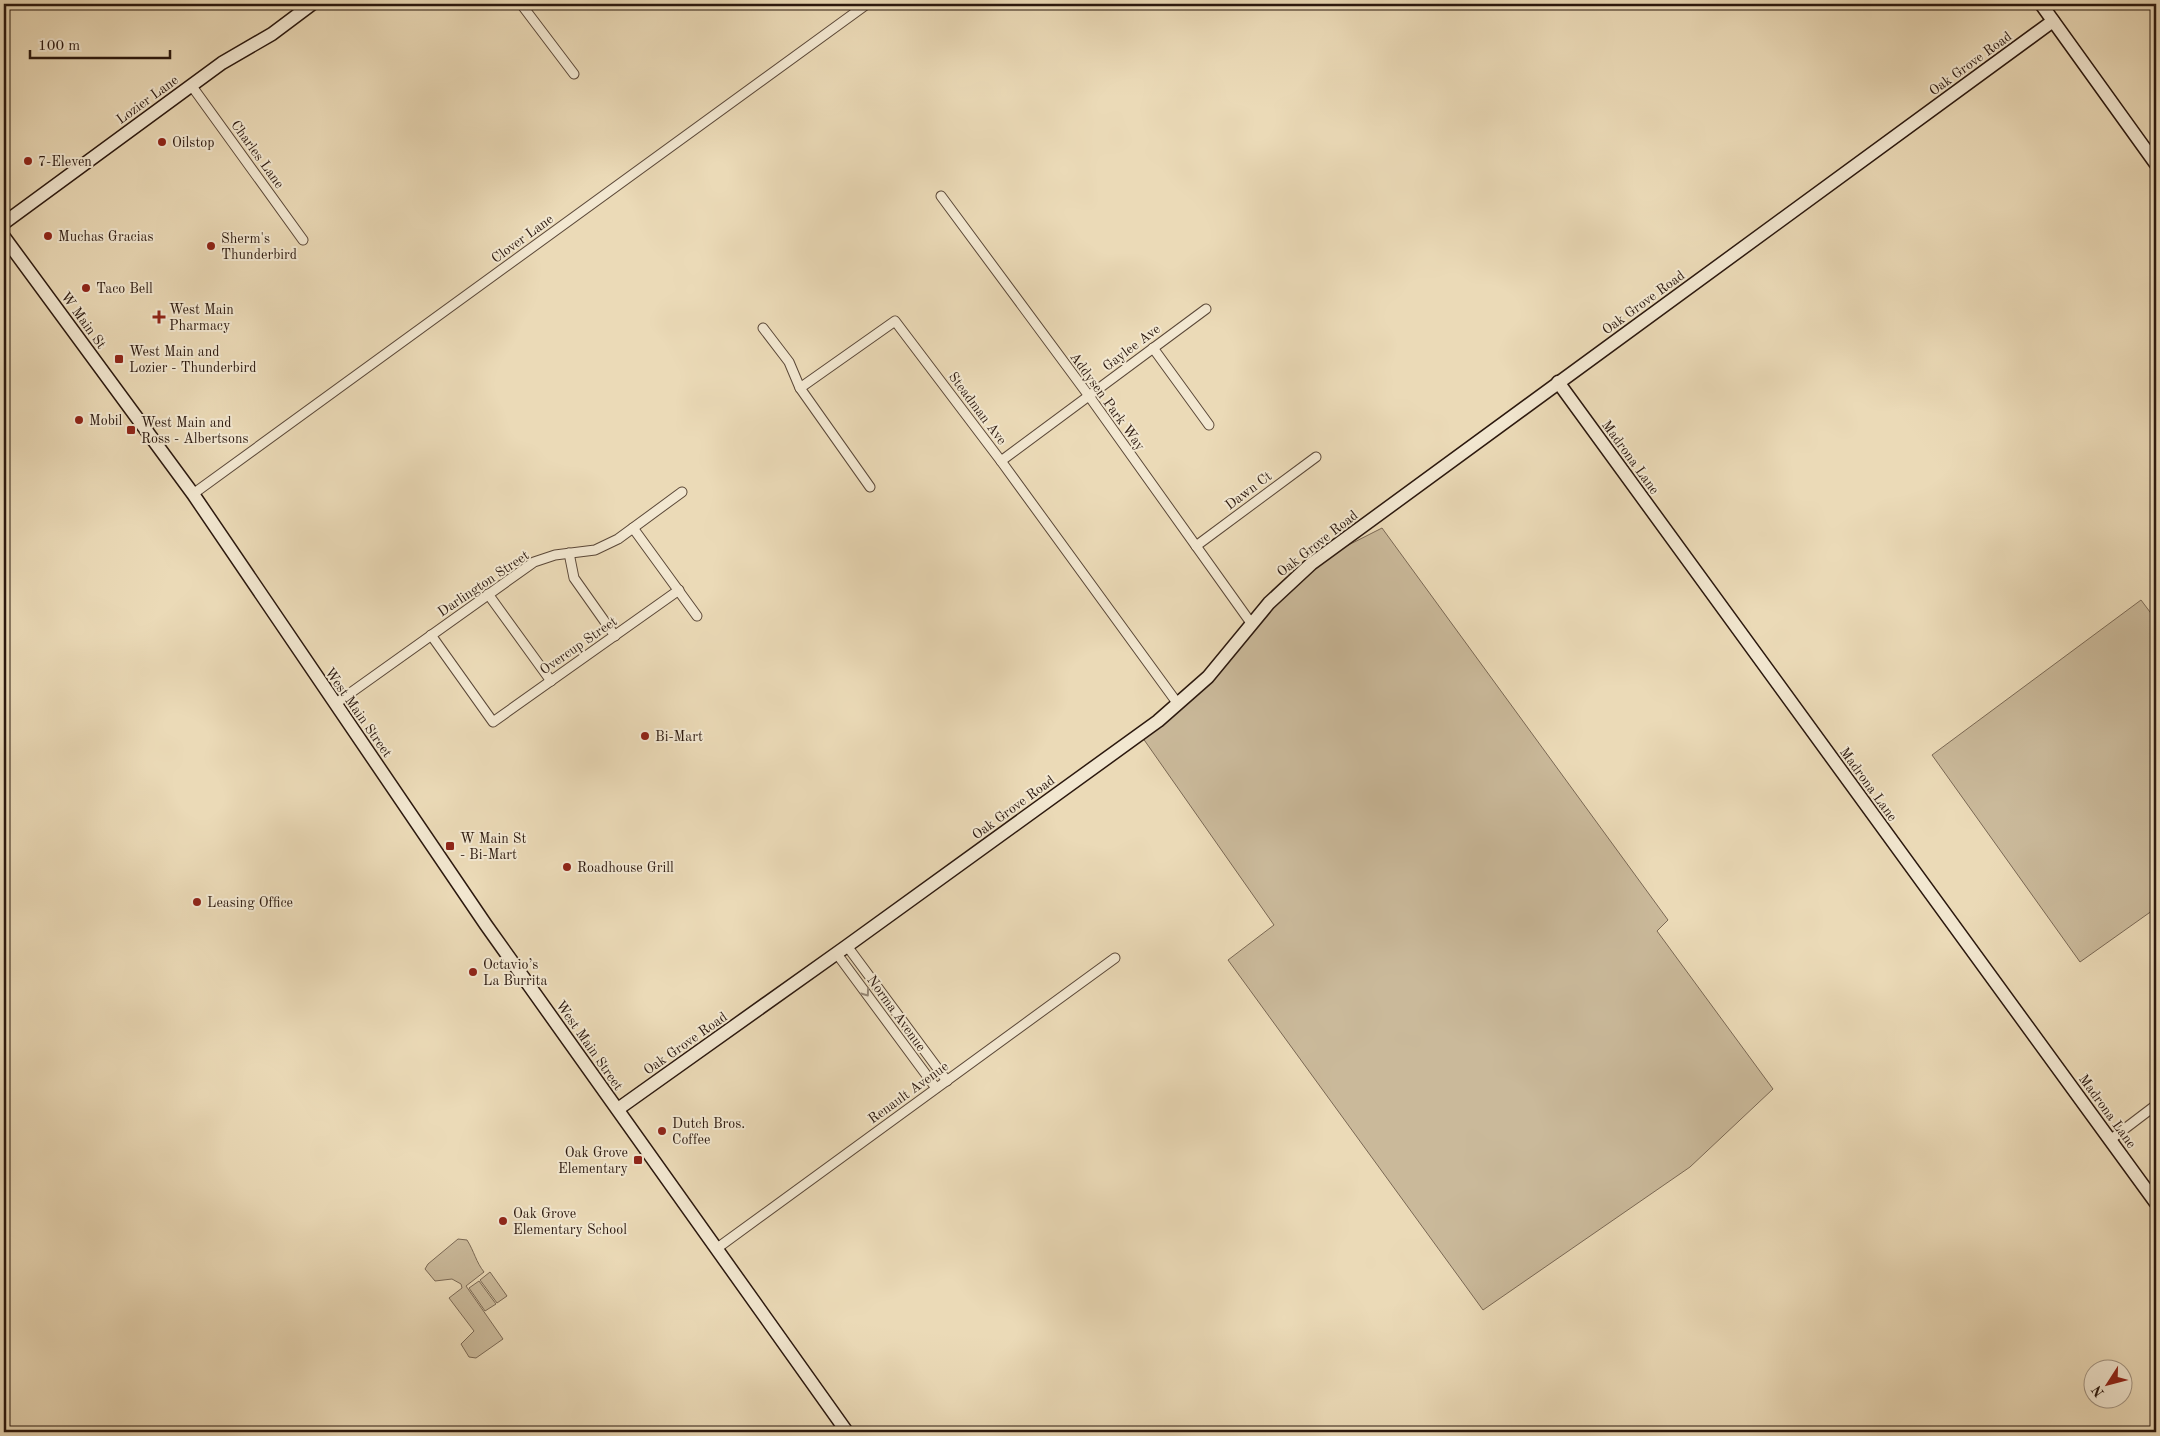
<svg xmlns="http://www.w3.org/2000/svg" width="2160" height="1436" font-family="'Old Standard TT',serif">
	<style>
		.green { fill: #cab99a; stroke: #7a6854 }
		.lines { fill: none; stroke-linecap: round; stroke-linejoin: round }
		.street-casing { stroke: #5b4838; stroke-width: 11 }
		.secondary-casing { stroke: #2b180e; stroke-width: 15 }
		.street { stroke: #f2e7d0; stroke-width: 9 }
		.secondary { stroke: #f2e7d0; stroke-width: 12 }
		.oneway { stroke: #988a79 }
		.poi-dot { fill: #8f2418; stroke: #f2e7d0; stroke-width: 2 }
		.labels { text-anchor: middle; stroke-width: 4; stroke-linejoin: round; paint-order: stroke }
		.street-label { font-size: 14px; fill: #2b180e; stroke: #f2e7d0 }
		.poi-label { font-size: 14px; fill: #2b180e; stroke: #f2e7d0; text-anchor: start }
	</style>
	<rect width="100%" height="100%" fill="#ebdab7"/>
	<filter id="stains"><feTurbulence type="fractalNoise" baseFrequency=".004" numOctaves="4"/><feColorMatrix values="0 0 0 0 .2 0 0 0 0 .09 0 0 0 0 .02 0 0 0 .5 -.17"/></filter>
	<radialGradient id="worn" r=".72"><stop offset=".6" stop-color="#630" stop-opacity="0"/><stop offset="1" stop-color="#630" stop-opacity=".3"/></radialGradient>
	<g class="green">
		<polygon points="1382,528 1668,920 1657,931 1773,1089 1690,1167 1483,1310 1228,960 1274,925 1140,734 1193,692 1311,564"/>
		<polygon points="2141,600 2156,620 2156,908 2080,962 1932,755"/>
		<path d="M458,1239L467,1240C474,1251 476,1262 484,1272L466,1286L503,1339L476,1358L469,1357L461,1344L474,1331L449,1298L462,1288L461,1284L452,1279L435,1281L425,1269L428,1264Z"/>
		<polygon points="490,1272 507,1296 497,1303 480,1280"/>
		<polygon points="479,1281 496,1304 485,1311 469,1288"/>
	</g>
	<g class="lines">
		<g class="street-casing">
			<g id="street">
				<polyline points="521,4 574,74"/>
				<polyline points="191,85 303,240"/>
				<polyline points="941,196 1089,396 1251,623"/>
				<polyline points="763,328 789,362 800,388"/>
				<polyline points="1153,348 1209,425"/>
				<polyline points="1001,461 1206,309"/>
				<polyline points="870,487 800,388 895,321 1001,461 1178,704"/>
				<polyline points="193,494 867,4"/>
				<polyline points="633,528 697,616"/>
				<polyline points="1196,546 1316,457"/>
				<polyline points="569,553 574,578 615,636"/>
				<polyline points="488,594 551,681"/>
				<polyline points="431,635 493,722 679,590"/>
				<polyline points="335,704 534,562 555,555 595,550 618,539 682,492"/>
				<polyline points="847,946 947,1081"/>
				<polyline points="837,954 936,1088"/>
				<polyline points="2110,1140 2156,1105"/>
				<polyline points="716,1249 1115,958"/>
			</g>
		</g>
		<g class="secondary-casing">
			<g id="secondary">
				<polyline points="2041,4 2156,164"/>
				<polyline points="4,223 222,63 272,34 312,4"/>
				<polyline points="4,237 193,494 486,925 847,1432"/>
				<polyline points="1558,382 2156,1203"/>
				<polyline points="618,1109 847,946 1158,721 1208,677 1269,603 1311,564 2053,21"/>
			</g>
		</g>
		<use href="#street" class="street"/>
		<use href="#secondary" class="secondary"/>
	</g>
	<defs><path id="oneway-chevron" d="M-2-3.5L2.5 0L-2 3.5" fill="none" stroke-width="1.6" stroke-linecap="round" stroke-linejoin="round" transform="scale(1.25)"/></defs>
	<use class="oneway" href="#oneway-chevron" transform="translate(866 993) rotate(54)"/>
	<g class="poi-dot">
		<circle cx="162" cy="142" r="5"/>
		<circle cx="28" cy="161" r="5"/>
		<circle cx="48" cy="236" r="5"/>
		<circle cx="211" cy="246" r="5"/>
		<circle cx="86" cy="288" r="5"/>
		<path d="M156.5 309.5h5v5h5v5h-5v5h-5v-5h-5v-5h5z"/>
		<rect x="114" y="354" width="10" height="10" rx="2.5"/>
		<circle cx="79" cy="420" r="5"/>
		<rect x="126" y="425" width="10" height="10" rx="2.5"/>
		<circle cx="645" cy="736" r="5"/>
		<rect x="445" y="841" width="10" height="10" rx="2.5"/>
		<circle cx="567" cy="867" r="5"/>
		<circle cx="197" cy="902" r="5"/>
		<circle cx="473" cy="972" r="5"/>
		<circle cx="662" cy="1131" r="5"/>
		<rect x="633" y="1155" width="10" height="10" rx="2.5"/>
		<circle cx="503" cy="1221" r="5"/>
	</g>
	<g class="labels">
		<g class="street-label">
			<text transform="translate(1970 63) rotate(-36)" y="5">Oak Grove Road</text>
			<text transform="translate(147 99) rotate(-36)" y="5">Lozier Lane</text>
			<text transform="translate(258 154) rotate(54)" y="5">Charles Lane</text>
			<text transform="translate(522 238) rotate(-36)" y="5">Clover Lane</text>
			<text transform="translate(1643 302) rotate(-36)" y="5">Oak Grove Road</text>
			<text transform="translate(84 320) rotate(54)" y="5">W Main St</text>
			<text transform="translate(1131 347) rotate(-37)" y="5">Gaylee Ave</text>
			<text transform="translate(1108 401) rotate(54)" y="5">Addysen Park Way</text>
			<text transform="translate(978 408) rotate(53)" y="5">Steadman Ave</text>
			<text transform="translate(1631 457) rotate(54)" y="5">Madrona Lane</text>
			<text transform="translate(1248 490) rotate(-37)" y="5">Dawn Ct</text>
			<text transform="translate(1317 543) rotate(-38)" y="5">Oak Grove Road</text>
			<text transform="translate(483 583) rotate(-34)" y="5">Darlington Street</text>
			<text transform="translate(578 645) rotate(-35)" y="5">Overcup Street</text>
			<text transform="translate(359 712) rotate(55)" y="5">West Main Street</text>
			<text transform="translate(1869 784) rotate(54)" y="5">Madrona Lane</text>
			<text transform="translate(1013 807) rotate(-36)" y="5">Oak Grove Road</text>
			<text transform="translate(897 1013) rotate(54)" y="5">Norma Avenue</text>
			<text transform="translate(685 1043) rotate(-35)" y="5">Oak Grove Road</text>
			<text transform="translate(590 1045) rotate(55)" y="5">West Main Street</text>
			<text transform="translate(908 1092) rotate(-36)" y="5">Renault Avenue</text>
			<text transform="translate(2108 1111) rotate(54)" y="5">Madrona Lane</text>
		</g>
		<g class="poi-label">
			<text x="172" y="147">Oilstop</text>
			<text x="38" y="166">7-Eleven</text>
			<text x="58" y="241">Muchas Gracias</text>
			<text x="221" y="243">Sherm's<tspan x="221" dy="16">Thunderbird</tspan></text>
			<text x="96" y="293">Taco Bell</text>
			<text x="169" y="314">West Main<tspan x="169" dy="16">Pharmacy</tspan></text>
			<text x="129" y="356">West Main and<tspan x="129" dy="16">Lozier - Thunderbird</tspan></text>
			<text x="89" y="425">Mobil</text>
			<text x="141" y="427">West Main and<tspan x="141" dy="16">Ross - Albertsons</tspan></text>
			<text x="655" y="741">Bi-Mart</text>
			<text x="460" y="843">W Main St<tspan x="460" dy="16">- Bi-Mart</tspan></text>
			<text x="577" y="872">Roadhouse Grill</text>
			<text x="207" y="907">Leasing Office</text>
			<text x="483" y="969">Octavio’s<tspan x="483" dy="16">La Burrita</tspan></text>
			<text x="672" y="1128">Dutch Bros.<tspan x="672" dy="16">Coffee</tspan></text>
			<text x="628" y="1157" text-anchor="end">Oak Grove<tspan x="628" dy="16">Elementary</tspan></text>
			<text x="513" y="1218">Oak Grove<tspan x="513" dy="16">Elementary School</tspan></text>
		</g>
	</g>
	<rect width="2160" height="1436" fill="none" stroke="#ebdab7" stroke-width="20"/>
	<rect x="5" y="5" width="2150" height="1426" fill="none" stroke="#2b180e" stroke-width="2.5"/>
	<rect x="10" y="10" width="2140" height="1416" fill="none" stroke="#2b180e"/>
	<g transform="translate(2108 1384) rotate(234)"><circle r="24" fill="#f2e7d0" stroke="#a29482"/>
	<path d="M0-4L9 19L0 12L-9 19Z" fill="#8f2418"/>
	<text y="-8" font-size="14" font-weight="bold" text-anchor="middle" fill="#2b180e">N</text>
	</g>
	<path d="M30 50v8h140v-8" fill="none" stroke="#2b180e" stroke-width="2.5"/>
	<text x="38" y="50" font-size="15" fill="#2b180e" stroke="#f2e7d0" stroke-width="4" paint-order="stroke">100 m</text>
	<rect width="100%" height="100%" filter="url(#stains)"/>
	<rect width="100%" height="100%" fill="url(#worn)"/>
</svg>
